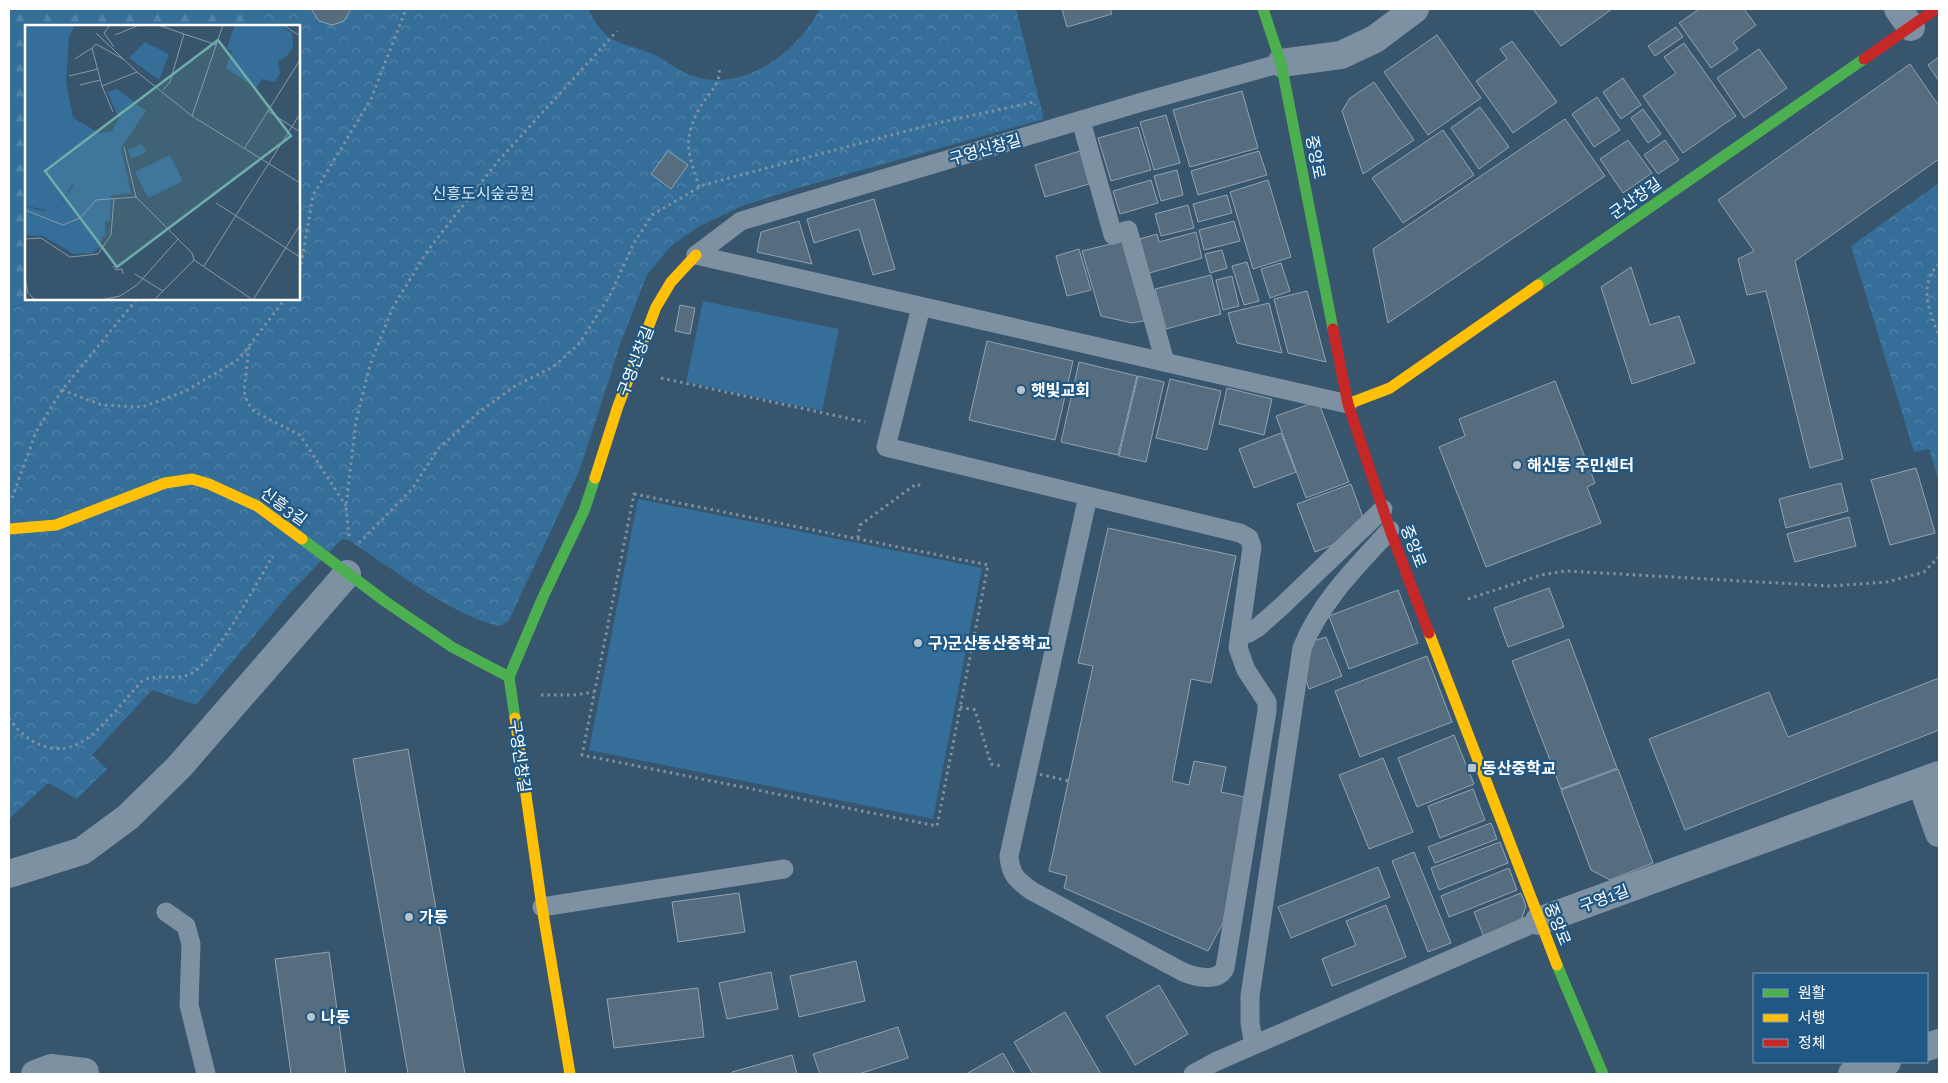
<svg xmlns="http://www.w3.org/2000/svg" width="1948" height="1083" font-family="Raleway,'Noto Sans KR',sans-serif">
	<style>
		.forest { fill: url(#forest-firs) }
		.park { fill: url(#park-crowns) }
		.pitch { fill: #356e99 }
		.building { fill: #556d7f; stroke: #91a3b1 }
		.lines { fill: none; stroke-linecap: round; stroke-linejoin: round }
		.path { stroke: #7d91a3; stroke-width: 3; stroke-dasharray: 2.5 4; stroke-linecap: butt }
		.lane { stroke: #7d91a3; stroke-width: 19 }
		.street { stroke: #7d91a3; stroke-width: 28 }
		.fast { stroke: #4caf50; stroke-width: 11 }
		.slow { stroke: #ffc107; stroke-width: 11 }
		.jam { stroke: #c62828; stroke-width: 11 }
		.path-bridge { stroke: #7d91a3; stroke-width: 3; stroke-dasharray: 2.5 4; stroke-linecap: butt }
		.poi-dot { fill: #b9c4cc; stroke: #215883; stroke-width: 2 }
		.labels { text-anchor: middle; stroke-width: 4.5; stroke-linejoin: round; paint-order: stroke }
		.street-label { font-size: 16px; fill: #fff; stroke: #215883 }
		.park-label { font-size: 16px; fill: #cde5f6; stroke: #215883 }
		.poi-label { font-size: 16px; font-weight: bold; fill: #fff; stroke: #215883; text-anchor: start }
		.inset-road { fill: none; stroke: #8799a7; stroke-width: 1 }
		.view { fill: #6fada8; fill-opacity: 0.15; stroke: #6fada8; stroke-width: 2.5 }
		.inset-edge { fill: none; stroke: #fff; stroke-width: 2.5 }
	</style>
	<defs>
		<pattern id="forest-firs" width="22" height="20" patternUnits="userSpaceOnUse" patternTransform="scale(1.25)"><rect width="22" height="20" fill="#356e99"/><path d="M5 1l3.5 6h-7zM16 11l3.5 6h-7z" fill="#5384a8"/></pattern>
		<pattern id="park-crowns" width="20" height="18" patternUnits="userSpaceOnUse" patternTransform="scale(1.25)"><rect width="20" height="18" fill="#356e99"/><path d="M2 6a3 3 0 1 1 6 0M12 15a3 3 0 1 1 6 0" fill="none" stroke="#5384a8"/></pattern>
	</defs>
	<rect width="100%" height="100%" fill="#37556d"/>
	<polygon class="forest" points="9,9 249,9 249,26 26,26 26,299 41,299 9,308"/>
	<g class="park">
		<path d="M249,9H588C609,50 621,39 657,56C669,62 679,72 693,76C744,93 797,52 820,9H1016L1044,119L798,188L742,206L698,227L671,246L647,275L622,339L580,469L509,620L501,626C458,620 386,564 348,540L342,539L291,592L196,705L152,690L92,755L107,769L77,799L48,783L9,819V308L41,299H299V26H249Z"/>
		<polygon points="1939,183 1939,482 1929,449 1914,452 1851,246"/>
	</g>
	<g class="pitch">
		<polygon points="703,301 839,329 822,411 686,382"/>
		<polygon points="638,499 982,568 933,819 589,750"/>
	</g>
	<g class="building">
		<polygon points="311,9 351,9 344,21 332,25 319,21"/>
		<polygon points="1062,9 1110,9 1112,14 1067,27"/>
		<polygon points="1533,9 1612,9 1561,46"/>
		<polygon points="1699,9 1744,9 1756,25 1733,42 1738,49 1711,68 1679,23"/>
		<polygon points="1676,27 1683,37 1655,56 1648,46"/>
		<polygon points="1437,35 1481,98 1428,135 1384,72"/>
		<polygon points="1512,41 1557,102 1513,133 1476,81 1507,59 1500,49"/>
		<polygon points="1684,43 1736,116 1683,153 1643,96 1676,73 1664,57"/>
		<polygon points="1759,49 1787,88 1744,118 1717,78"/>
		<polygon points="1939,57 1939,81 1928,65"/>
		<polygon points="1910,64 1939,106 1939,159 1795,261 1843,459 1810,468 1766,291 1747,295 1738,259 1754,251 1718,200"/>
		<polygon points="1623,78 1641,105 1621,119 1603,92"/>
		<polygon points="1374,82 1414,140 1363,174 1342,111 1350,98"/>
		<polygon points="1242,91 1258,148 1190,167 1173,110"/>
		<polygon points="1597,97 1620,130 1594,147 1572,114"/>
		<polygon points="1480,107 1509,147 1479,169 1451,128"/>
		<polygon points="1643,109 1661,134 1648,143 1631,118"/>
		<polygon points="1166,115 1180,163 1154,170 1140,122"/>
		<polygon points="1565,119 1605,176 1388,323 1373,249"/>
		<polygon points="1138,127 1151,170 1111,181 1098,138"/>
		<polygon points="1443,130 1474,175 1403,223 1372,178"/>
		<polygon points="1628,140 1652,173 1623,193 1600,159"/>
		<polygon points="1665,140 1679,160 1658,174 1644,155"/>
		<polygon points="668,151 688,165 671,189 651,174"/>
		<polygon points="1080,151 1089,184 1045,197 1035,165"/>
		<polygon points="1259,151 1267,175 1198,195 1191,171"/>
		<polygon points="1177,170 1183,195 1161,201 1154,176"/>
		<polygon points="1151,180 1158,203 1120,214 1113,191"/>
		<polygon points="1268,180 1291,257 1253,269 1230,192"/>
		<polygon points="1227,195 1232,213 1198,222 1193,204"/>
		<polygon points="874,199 895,269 873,275 859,229 814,243 807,219"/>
		<polygon points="1188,205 1194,228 1161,236 1155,214"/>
		<polygon points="799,221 812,264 757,252 761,232"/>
		<polygon points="1234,221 1240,241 1204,250 1199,230"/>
		<polygon points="1196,232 1202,258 1146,274 1136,240 1157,234 1159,242"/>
		<polygon points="1127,240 1149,320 1132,323 1101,316 1082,251"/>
		<polygon points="1079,249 1091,290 1067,296 1056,256"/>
		<polygon points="1222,250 1227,268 1210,273 1205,254"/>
		<polygon points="1247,262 1259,301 1244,305 1232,266"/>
		<polygon points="1281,263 1290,291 1270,298 1261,269"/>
		<polygon points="1631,267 1650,325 1679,316 1695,363 1632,384 1601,287"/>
		<polygon points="1211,275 1221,314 1166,329 1155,289"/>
		<polygon points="1232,276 1239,306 1223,310 1216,280"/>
		<polygon points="1307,291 1326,362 1288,353 1274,299"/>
		<polygon points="1269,303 1282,353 1237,343 1228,313"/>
		<polygon points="680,305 695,308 690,334 675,331"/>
		<polygon points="987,341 1073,361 1055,440 969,420"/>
		<polygon points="1079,362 1137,376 1118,455 1061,442"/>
		<polygon points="1138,376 1164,382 1146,462 1119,456"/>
		<polygon points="1170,379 1221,391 1207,450 1156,438"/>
		<polygon points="1555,381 1595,483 1587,487 1601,523 1486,567 1439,447 1465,436 1459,419"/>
		<polygon points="1227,388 1272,399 1264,435 1219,424"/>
		<polygon points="1318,401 1349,482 1306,498 1276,416"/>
		<polygon points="1281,433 1296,472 1254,488 1239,449"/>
		<polygon points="1916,468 1935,533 1890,545 1871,480"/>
		<polygon points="1841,483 1848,511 1786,528 1779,499"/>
		<polygon points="1351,484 1365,523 1350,538 1315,552 1297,504"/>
		<polygon points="1849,517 1856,546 1795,562 1787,534"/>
		<polygon points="1108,528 1236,556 1211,683 1191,679 1172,781 1189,785 1194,761 1226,767 1221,792 1245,797 1223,923 1208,951 1064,888 1067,876 1049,871 1093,666 1078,663"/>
		<polygon points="1549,588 1564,627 1508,647 1494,608"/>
		<polygon points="1398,590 1418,643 1349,669 1329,616"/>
		<polygon points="1326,637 1342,676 1309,689 1305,677 1313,641"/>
		<polygon points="1569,639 1617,768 1561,789 1512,661"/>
		<polygon points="1427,656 1452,722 1360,757 1335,691"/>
		<polygon points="1939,678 1939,730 1685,830 1649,739 1769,692 1788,737"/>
		<polygon points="1454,735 1474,784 1417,807 1398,758"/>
		<polygon points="408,749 465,1074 408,1074 353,759"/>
		<polygon points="1383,758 1413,832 1369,849 1339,775"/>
		<polygon points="1618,769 1653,863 1610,880 1591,870 1561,790"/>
		<polygon points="1473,789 1485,820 1440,838 1428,806"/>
		<polygon points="1491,823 1497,839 1435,863 1428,847"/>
		<polygon points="1500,842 1508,863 1439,890 1431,868"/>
		<polygon points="1414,852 1451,943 1428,952 1392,861"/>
		<polygon points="1378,867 1390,897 1291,938 1278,907"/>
		<polygon points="1509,868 1517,890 1449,917 1441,896"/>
		<polygon points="739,893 745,932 678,942 672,902"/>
		<polygon points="1521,893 1526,906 1521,921 1484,937 1474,912"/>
		<polygon points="1386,905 1406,957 1332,986 1322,959 1356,945 1346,921"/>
		<polygon points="329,952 346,1074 291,1074 275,959"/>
		<polygon points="856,961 865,1001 799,1017 790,976"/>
		<polygon points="771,972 778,1009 727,1019 719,983"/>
		<polygon points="1159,985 1188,1034 1135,1065 1106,1016"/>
		<polygon points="698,988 704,1037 614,1048 607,999"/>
		<polygon points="1065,1012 1101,1074 1033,1074 1014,1042"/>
		<polygon points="898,1027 908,1058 859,1074 820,1074 813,1054"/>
		<polygon points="1003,1053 1015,1074 966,1074"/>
		<polygon points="792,1055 797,1074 732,1074 732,1072"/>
	</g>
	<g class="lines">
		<g class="path">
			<path d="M699,187C695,172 686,152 689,137C690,129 694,118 698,111C706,95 722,85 719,66"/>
			<path d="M1939,264C1918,284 1929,313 1939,335"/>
			<polyline points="299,277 313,195 371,99 406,9"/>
			<polyline points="249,347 244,391 247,402 255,412 300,435 346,506"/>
			<polyline points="661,378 865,422"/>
			<polyline points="62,390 102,405 142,407 186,391 239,359 285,299"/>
			<polygon points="634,494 988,565 937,826 582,755"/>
			<polyline points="12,498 36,432 62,390 137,299"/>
			<polyline points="349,536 346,506 356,421 370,365 393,307 428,250 499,160 617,31"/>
			<polyline points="858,538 860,525 916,484 922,486"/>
			<polyline points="359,543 412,489 438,449 478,413 515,386 553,367 579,344 610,295 634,243 652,215 703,185 933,124 1034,102 1035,105"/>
			<polyline points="1468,599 1541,575 1566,571 1831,586 1887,582 1924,572 1939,557"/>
			<polyline points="541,695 575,695 594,692"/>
			<polyline points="960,707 975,710 991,764 1002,766"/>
			<path d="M9,718C24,741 53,758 80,743C99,733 127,697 142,681C158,673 173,680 188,675C214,666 257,581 273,556"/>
		</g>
		<g class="lane">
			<polyline points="1081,121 1113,235 1128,230 1165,362"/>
			<polyline points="696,255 1348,404"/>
			<polyline points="696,255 741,221 1142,102 1281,63"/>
			<path d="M921,307L886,447L1240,533L1249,538L1252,547L1238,648L1246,670L1267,702V711L1225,968C1218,983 1195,977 1183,972L1032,891C1018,881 1010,875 1009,856L1088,496"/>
			<polyline points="1240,634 1249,633 1257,628 1282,606 1383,509"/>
			<polyline points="542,907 784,869"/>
			<polyline points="166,912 186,926 191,944 189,1005 206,1074"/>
			<path d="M1254,1045L1250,1023V996L1302,648C1321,601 1356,567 1390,530"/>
			<polyline points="1193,1074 1215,1062 1539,921"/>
		</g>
		<g class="street">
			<polyline points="1898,9 1911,27"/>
			<polyline points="1281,63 1341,55 1375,39 1415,9"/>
			<polyline points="1921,782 1939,833"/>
			<polyline points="9,874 82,851 128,817 179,767 347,574"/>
			<polyline points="1539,921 1939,775"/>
			<polyline points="1927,1047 1939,1043"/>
			<polyline points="35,1074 51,1068 85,1072"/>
			<polyline points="1852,1074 1887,1062"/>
		</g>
		<g class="fast">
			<polyline points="1263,9 1281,63 1333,329"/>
			<polyline points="1538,285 1864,59"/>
			<polyline points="302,539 386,602 452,647 509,677"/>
			<polyline points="515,718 509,677 543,597 584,511 595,478"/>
			<polyline points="1557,965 1603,1074"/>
		</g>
		<g class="slow">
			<polyline points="1348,404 1390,388 1538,285"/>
			<polyline points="595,478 618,406 656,307 671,282 696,255"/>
			<polyline points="9,529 56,525 165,483 192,479 209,484 257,506 302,539"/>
			<polyline points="1429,633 1557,965"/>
			<polyline points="515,718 542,907 570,1074"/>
		</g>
		<g class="jam">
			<polyline points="1864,59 1936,9"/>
			<polyline points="1333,329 1348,404 1390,530 1429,633"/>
		</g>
		<polyline class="path-bridge" points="1021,770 1069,781"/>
	</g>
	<g class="poi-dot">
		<circle cx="1021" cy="390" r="5"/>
		<circle cx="1517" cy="465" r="5"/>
		<circle cx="918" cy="643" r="5"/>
		<rect x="1467" y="763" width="10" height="10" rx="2.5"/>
		<circle cx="409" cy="917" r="5"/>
		<circle cx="311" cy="1017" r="5"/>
	</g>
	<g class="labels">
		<g class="street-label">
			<text transform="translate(985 149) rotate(-16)" y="6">구영신창길</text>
			<text transform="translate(1316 157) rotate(79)" y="6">중앙로</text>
			<text transform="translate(1635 198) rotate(-35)" y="6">군산창길</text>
			<text transform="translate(635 361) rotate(-69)" y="6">구영신창길</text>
			<text transform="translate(284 506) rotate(36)" y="6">신흥3길</text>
			<text transform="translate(1414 546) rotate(69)" y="6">중앙로</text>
			<text transform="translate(520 756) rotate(82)" y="6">구영신창길</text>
			<text transform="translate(1604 898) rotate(-20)" y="6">구영1길</text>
			<text transform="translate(1558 924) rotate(68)" y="6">중앙로</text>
		</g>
		<g class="park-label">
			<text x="483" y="199">신흥도시숲공원</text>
		</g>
		<g class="poi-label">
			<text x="1031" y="396">햇빛교회</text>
			<text x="1527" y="471">해신동 주민센터</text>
			<text x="928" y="649">구)군산동산중학교</text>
			<text x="1482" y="774">동산중학교</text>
			<text x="419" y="923">가동</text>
			<text x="321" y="1023">나동</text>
		</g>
	</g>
	<g transform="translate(25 25)">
		<rect width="275" height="275" fill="#37556d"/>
		<path d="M0,0H50L44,12L41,57L51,108L43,130L48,139L49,156L34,182L23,185L0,181Z" fill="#356e99"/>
		<path d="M214,0H255L267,8L268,22L261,32L253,36L255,48L250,57L237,54L231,63L201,43L207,26L202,24L209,2ZM92,64L121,86L96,123L106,168L86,171L85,195L80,197V212H77L75,222L67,228L49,229L18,211L0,210V181L18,186L34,182L48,161V139L41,124L51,108L44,85L50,94L74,108L87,106L94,93L82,67Z" fill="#356e99"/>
		<path d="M120,17L144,29L134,55L104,33ZM117,119L121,127L106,134L103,125ZM145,130L158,156L123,173L110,147Z" fill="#356e99"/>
		<path class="inset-road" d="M85,0L79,8L89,22M133,0L159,9M258,0L275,11M71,8L112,47L167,91L275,158M90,10L114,0M50,34L67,23M98,34L71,19L67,23L77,61L112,47M44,51L73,44M55,60L75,55M77,61L88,87M138,65L145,57L159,9L192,20M243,86L275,107M167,91L198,0M99,122L111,172L167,228L169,235L228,275M219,124L275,35M191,178L275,232M0,185L38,200L55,193L71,175L111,172M0,214L16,213L45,232L73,229L86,210L89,173M88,241L91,245L97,244L98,249M179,241L275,89M110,249L138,266M0,253L3,268L10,275M75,275L95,271L112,260L153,214M129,275L169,235M228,275L275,200"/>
		<path class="view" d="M193,15L266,111L92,242L20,146Z"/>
		<rect width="275" height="275" class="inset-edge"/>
	</g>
	<rect width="1948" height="1083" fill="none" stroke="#ffffff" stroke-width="20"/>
	<rect x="1753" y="973" width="175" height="90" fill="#215883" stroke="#7a9bb5"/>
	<rect x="1763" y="989" width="25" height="8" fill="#4caf50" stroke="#7a9bb5"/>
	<text x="1798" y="998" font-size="15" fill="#ffffff">원활</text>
	<rect x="1763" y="1014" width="25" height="8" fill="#ffc107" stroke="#7a9bb5"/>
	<text x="1798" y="1023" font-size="15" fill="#ffffff">서행</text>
	<rect x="1763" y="1039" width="25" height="8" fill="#c62828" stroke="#7a9bb5"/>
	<text x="1798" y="1048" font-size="15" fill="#ffffff">정체</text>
</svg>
